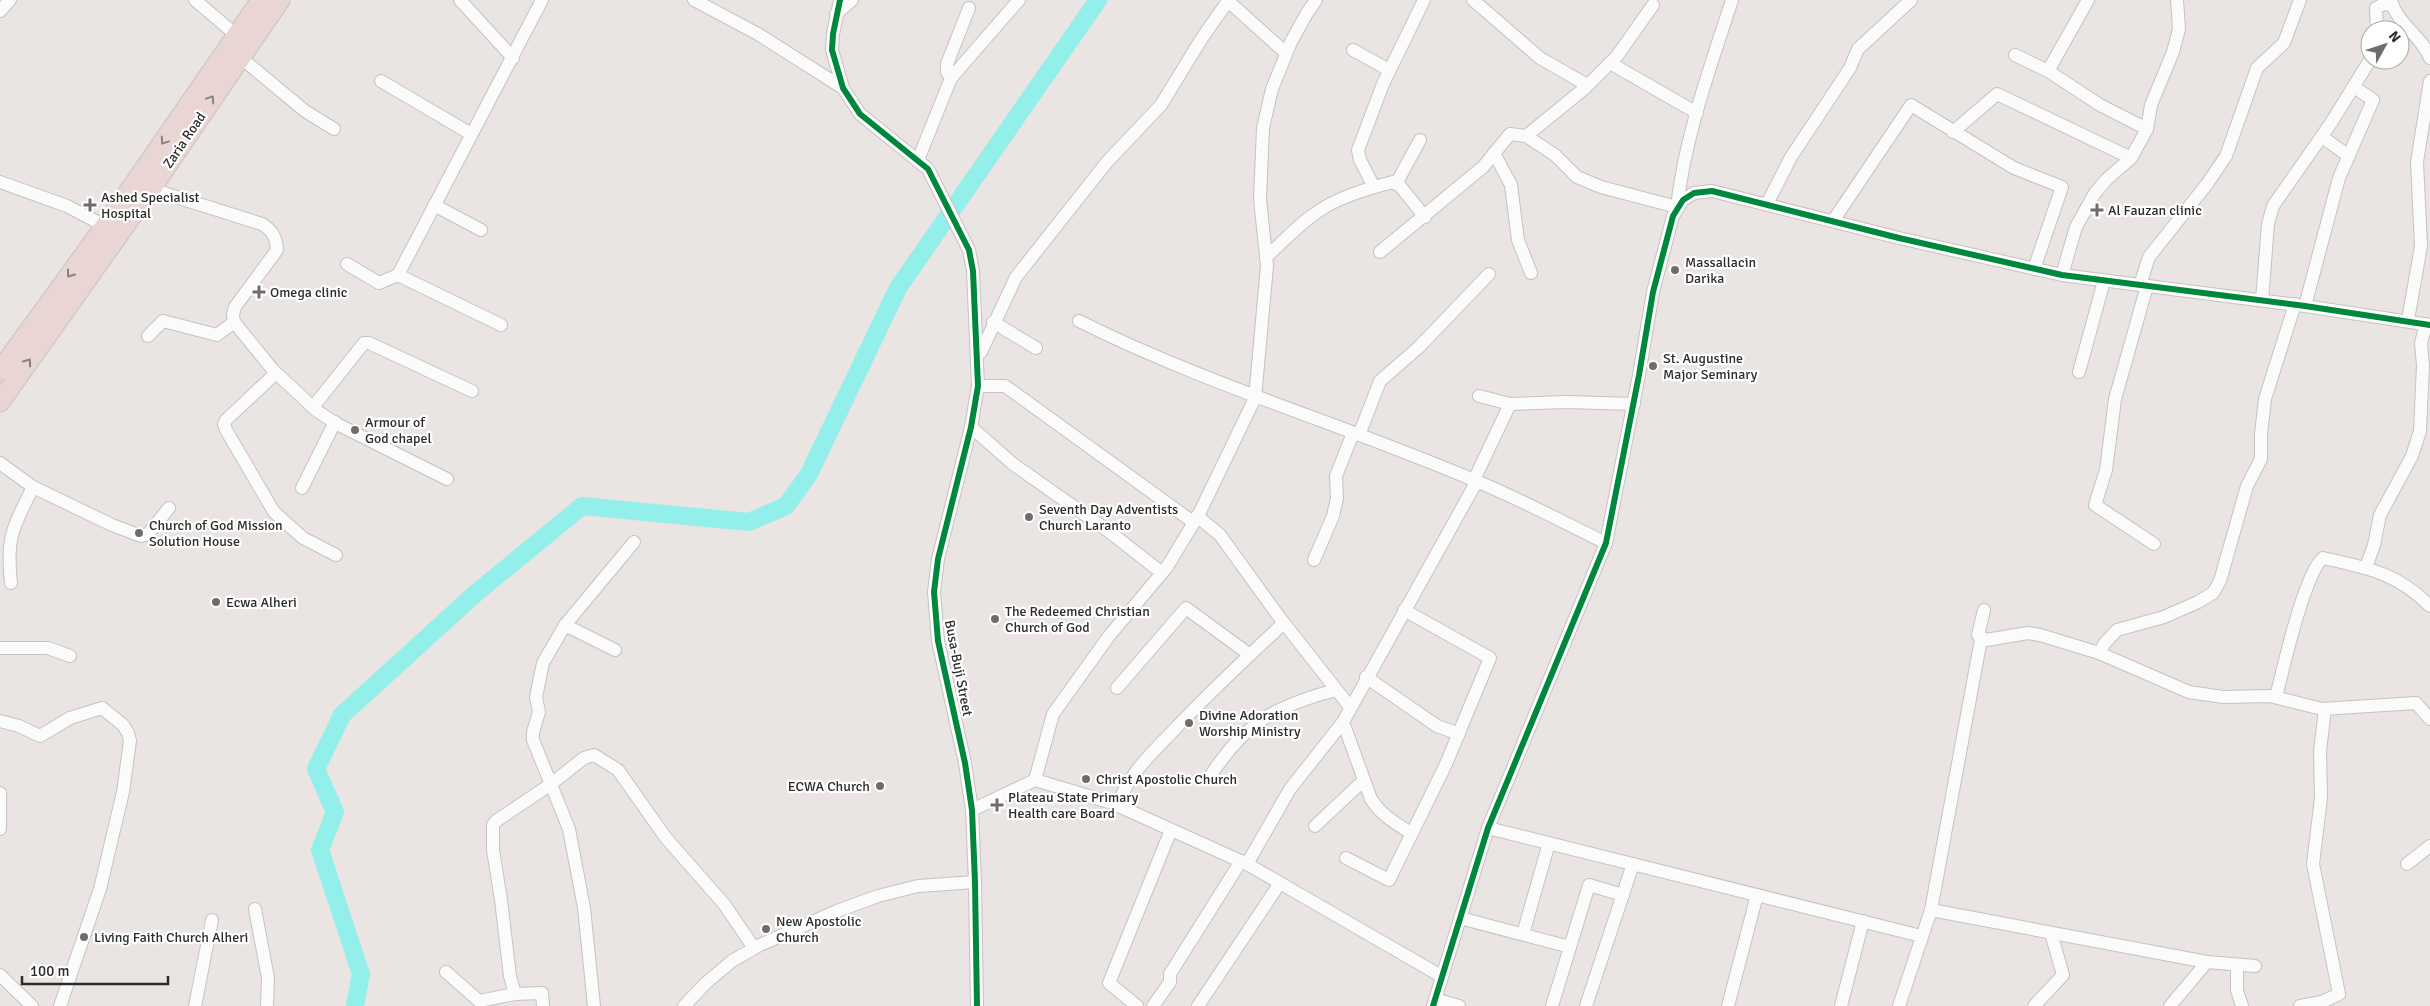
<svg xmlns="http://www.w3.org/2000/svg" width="2430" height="1006" font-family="Signika,sans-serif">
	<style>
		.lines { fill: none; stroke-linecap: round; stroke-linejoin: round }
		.river { stroke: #92efe9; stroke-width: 18 }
		.minor-casing { stroke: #c4c3c3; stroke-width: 14 }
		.highway-casing { stroke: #c6c3c2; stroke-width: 21 }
		.minor { stroke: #fcfbfb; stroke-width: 12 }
		.highway { stroke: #e9d6d4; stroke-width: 19 }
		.cycleway-casing { stroke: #fff; stroke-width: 9 }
		.cycleway { stroke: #00873e; stroke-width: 6 }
		.oneway { stroke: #8a8180 }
		.poi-dot { fill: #6e6c6c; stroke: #fff; stroke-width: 2 }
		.labels { text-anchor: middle; stroke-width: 4.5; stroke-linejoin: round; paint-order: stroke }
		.street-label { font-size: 14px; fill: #2c2c2c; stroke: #fff }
		.poi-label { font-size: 14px; fill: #2c2c2c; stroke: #fff; text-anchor: start }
	</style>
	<rect width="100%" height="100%" fill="#eae4e2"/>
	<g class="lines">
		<polyline class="river" points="355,1006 361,974 320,850 335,812 316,769 342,715 476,593 582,506 749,522 786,506 809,474 898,288 1098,0"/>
		<g class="minor-casing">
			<g id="minor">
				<polyline points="195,0 236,35"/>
				<polyline points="460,0 513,58"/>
				<polyline points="694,0 758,34 843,88"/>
				<polyline points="840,0 833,34 832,50 843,88 860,114 928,169 969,250 973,271 978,386 971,427 938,559 934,592 938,641 965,763 972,810 975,882 977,1006"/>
				<polyline points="1473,0 1540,58 1587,85"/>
				<path d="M2391,0C2396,23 2422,36 2430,58"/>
				<polyline points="0,11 10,0"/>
				<polyline points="836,14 852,0"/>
				<polyline points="2377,30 2376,8 2384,4 2392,5"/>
				<polyline points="1353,50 1389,70"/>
				<polyline points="2015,55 2048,71 2100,105 2147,129"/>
				<polyline points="240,57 305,111 334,129"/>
				<polyline points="1610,63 1697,113"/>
				<polyline points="2048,71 2088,0"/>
				<polyline points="951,78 947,72 947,64 969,8"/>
				<polyline points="381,81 471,134"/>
				<polyline points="1953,132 1997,94 2131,158"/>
				<polyline points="1526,136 1585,88 1617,56 1653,5"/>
				<polyline points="2322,137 2349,156"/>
				<polyline points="1494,153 1511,185 1518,240 1531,273"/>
				<polyline points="918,160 951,78 1019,0"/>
				<polyline points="0,182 67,206 105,226"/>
				<polyline points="1396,184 1420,140"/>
				<polyline points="1374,187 1360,160 1358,150 1383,84 1424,0"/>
				<path d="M151,189L262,224C273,231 276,237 277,250L235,307L233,314L234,322L273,370L317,411L337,424L447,479"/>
				<polyline points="1767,204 1791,157 1850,68 1858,49 1911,0"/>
				<polyline points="434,205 481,230"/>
				<polyline points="1833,221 1911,105 2014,168 2062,187 2034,269"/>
				<path d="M1380,252L1483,167L1510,134L1526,136L1555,155L1577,177L1601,187L1677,207C1685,136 1710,68 1732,0"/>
				<path d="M1266,257C1282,243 1296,227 1313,215C1335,198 1366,189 1393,182L1400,186L1425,217"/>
				<polyline points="347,264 379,283 398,275"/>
				<polyline points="2062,275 2076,227 2095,193 2107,179 2131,158 2147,129 2151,105 2173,52 2179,29 2177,0"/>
				<polyline points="2140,285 2149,257 2207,184 2226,156 2257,68 2284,43 2300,0"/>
				<polyline points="2147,286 2115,399 2106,470 2095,505 2154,544"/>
				<polyline points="2262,300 2268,224 2273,206 2331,123 2370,60"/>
				<polyline points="2305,306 2339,178 2373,100 2354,87"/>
				<polyline points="2408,320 2421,246 2417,162 2430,81"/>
				<path d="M1079,321C1207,385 1345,425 1476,481C1520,499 1563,522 1606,543"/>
				<polyline points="993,322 1036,348"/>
				<polyline points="501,325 398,275 542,0"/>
				<polyline points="148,336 163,321 217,335 234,322"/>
				<polyline points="981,352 1016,277 1107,162 1161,105 1202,38 1228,1 1286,53"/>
				<polyline points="2079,372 2104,281"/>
				<polyline points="276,373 226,420 224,424 226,430 274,512 303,538 336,555"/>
				<polyline points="978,386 1005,386 1193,522"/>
				<polyline points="1479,396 1510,404 1565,402 1634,404"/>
				<polyline points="313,407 364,343 369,343 472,391"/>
				<polyline points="971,427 1013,464 1111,533 1162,573"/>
				<polyline points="1359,435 1380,381 1419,347 1489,274"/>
				<polyline points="0,463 33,487 112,525 141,536 148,534 169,508"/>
				<polyline points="1474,480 1510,404"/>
				<polyline points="302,488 335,422"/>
				<polyline points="1197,516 1220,535 1280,618 1350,707"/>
				<polyline points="1314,560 1333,516 1337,498 1336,476 1353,433"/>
				<polyline points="2366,567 2374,545 2380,515 2412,456 2420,431 2423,365 2421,343 2426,324"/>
				<path d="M11,583C6,536 13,528 33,487"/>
				<polyline points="1984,610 1978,635 1986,640 2028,633 2040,635 2099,653 2189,692 2223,697 2270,696 2322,709 2416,703 2430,719"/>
				<polyline points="565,625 615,650"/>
				<polyline points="0,648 48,648 70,656"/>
				<polyline points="2099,653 2105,643 2117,630 2164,617 2198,602 2213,593 2220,581 2247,486 2261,459 2261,434 2265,399 2295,304"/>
				<polyline points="1366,677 1437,726 1459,734"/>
				<polyline points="1117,688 1186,608 1250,655"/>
				<path d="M2276,697C2283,669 2304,574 2323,558C2368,568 2397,573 2430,606"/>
				<polyline points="0,721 19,726 40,736 70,718 102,708 123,725 128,733 130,741 123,792 100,889 60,1006"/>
				<path d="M1343,722L1371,799C1381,815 1395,823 1411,833"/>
				<path d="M1209,778C1244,723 1275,706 1336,690"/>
				<polyline points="1035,780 1053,714 1109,636 1167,567 1199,514 1255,398 1267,266 1260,199 1263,128 1272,89 1291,42 1307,13 1316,0"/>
				<polyline points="0,793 0,829"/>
				<path d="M1118,806C1126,777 1151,754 1171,733C1207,695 1245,659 1284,623"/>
				<polyline points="972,810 1035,780 1112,803 1247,864 1441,976"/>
				<polyline points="1315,826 1364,780"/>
				<polyline points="1488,828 1921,936"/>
				<polyline points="1346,858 1389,880 1446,764 1490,658 1404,610"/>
				<polyline points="1247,864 1290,789 1343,722 1477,481"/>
				<polyline points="2407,864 2430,846"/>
				<polyline points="255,909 268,978 267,1006"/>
				<polyline points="1931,910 2207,962 2255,966"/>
				<polyline points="1460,918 1570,947"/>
				<polyline points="1523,934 1549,843"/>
				<polyline points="2237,965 2237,990 2242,1006"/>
				<polyline points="446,972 479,1001 515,994 542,993 543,1006"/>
				<polyline points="0,975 32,1006"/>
				<polyline points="515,994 510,976 501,900 493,850 493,825 496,821 551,784 584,758 594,755 618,770 666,838 724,904 754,948"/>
				<polyline points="1435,999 1459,1006"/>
				<polyline points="195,1006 212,920"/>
				<polyline points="594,1006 584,908 569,829 533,740 533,732 539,712 536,697 543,663 565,625 634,542"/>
				<polyline points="684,1006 706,983 732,961 760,945 837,911 878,896 918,886 975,882"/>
				<polyline points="1137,1006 1109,983 1171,830"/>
				<polyline points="1153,1006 1170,982 1170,974 1241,861"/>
				<polyline points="1198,1006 1280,883"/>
				<polyline points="1433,1006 1488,828 1606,543 1639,375 1653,292 1673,216 1683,200 1694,193 1712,191 1899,238 2062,275 2305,306 2430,325"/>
				<polyline points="1552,1006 1589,885 1623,895"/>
				<polyline points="1586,1006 1633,864"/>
				<polyline points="1728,1006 1757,895"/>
				<polyline points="1841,1006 1863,921"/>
				<polyline points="1899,1006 1931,910 1981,639"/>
				<polyline points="2034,1006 2063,975 2051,933"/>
				<polyline points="2170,1006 2207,962"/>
				<polyline points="2300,1006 2322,1002 2339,994 2313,864 2321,798 2320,751 2325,709"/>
			</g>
		</g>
		<g class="highway-casing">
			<g id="highway">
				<polyline points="0,371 105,226 261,0"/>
				<polyline points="0,402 151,189 280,0"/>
			</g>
		</g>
		<use href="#minor" class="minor"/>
		<use href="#highway" class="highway"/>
		<g class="cycleway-casing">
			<g id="cycleway">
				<polyline points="840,0 833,34 832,50 843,88 860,114 928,169 969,250 973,271 978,386 971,427 938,559 934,592 938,641 965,763 972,810 975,882 977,1006"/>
				<polyline points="1433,1006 1488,828 1606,543 1639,375 1653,292 1673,216 1683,200 1694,193 1712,191 1899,238 2062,275 2305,306 2430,325"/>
			</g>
		</g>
		<use href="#cycleway" class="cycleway"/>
	</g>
	<defs><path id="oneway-chevron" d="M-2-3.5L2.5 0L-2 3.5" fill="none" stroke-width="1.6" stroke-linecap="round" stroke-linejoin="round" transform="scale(1.25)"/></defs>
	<g class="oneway">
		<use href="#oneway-chevron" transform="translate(211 99) rotate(-56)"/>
		<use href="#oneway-chevron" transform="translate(164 141) rotate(124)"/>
		<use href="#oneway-chevron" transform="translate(70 274) rotate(126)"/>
		<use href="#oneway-chevron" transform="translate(28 362) rotate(-55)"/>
	</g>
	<g class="poi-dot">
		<path d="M87.5 197.5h5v5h5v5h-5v5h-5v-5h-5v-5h5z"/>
		<path d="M2094.5 202.5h5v5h5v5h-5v5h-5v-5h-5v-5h5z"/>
		<circle cx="1675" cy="270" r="5"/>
		<path d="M256.5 284.5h5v5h5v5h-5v5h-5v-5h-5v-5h5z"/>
		<circle cx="1653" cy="366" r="5"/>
		<circle cx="355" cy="430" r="5"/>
		<circle cx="1029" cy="517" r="5"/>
		<circle cx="139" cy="533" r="5"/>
		<circle cx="216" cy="602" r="5"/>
		<circle cx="995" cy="619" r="5"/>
		<circle cx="1189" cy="723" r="5"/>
		<circle cx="1086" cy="779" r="5"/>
		<circle cx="880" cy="786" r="5"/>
		<path d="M994.5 797.5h5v5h5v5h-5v5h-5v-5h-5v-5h5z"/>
		<circle cx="766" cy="929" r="5"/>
		<circle cx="84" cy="937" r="5"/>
	</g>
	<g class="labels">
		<g class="street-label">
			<text transform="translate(184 140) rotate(-56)" y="5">Zaria Road</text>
			<text transform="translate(959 668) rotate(79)" y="5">Busa-Buji Street</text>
		</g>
		<g class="poi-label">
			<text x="101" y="202">Ashed Specialist<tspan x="101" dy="16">Hospital</tspan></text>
			<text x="2108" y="215">Al Fauzan clinic</text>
			<text x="1685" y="267">Massallacin<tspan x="1685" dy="16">Darika</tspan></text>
			<text x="270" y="297">Omega clinic</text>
			<text x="1663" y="363">St. Augustine<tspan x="1663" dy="16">Major Seminary</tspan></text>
			<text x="365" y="427">Armour of<tspan x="365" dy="16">God chapel</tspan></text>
			<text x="1039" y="514">Seventh Day Adventists<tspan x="1039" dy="16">Church Laranto</tspan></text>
			<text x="149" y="530">Church of God Mission<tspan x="149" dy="16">Solution House</tspan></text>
			<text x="226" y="607">Ecwa Alheri</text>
			<text x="1005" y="616">The Redeemed Christian<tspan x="1005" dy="16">Church of God</tspan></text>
			<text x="1199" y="720">Divine Adoration<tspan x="1199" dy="16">Worship Ministry</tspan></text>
			<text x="1096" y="784">Christ Apostolic Church</text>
			<text x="870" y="791" text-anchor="end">ECWA Church</text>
			<text x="1008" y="802">Plateau State Primary<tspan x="1008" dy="16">Health care Board</tspan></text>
			<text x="776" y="926">New Apostolic<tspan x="776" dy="16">Church</tspan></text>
			<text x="94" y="942">Living Faith Church Alheri</text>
		</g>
	</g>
	<g transform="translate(2385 45) rotate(50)"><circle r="24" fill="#ffffff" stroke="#ababab"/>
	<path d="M0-4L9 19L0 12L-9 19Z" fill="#6e6c6c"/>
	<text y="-8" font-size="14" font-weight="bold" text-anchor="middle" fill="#2c2c2c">N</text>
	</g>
	<path d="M22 976v8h146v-8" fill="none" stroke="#2c2c2c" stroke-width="2.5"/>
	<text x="30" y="976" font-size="15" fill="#2c2c2c" stroke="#ffffff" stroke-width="4" paint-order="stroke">100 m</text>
</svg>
